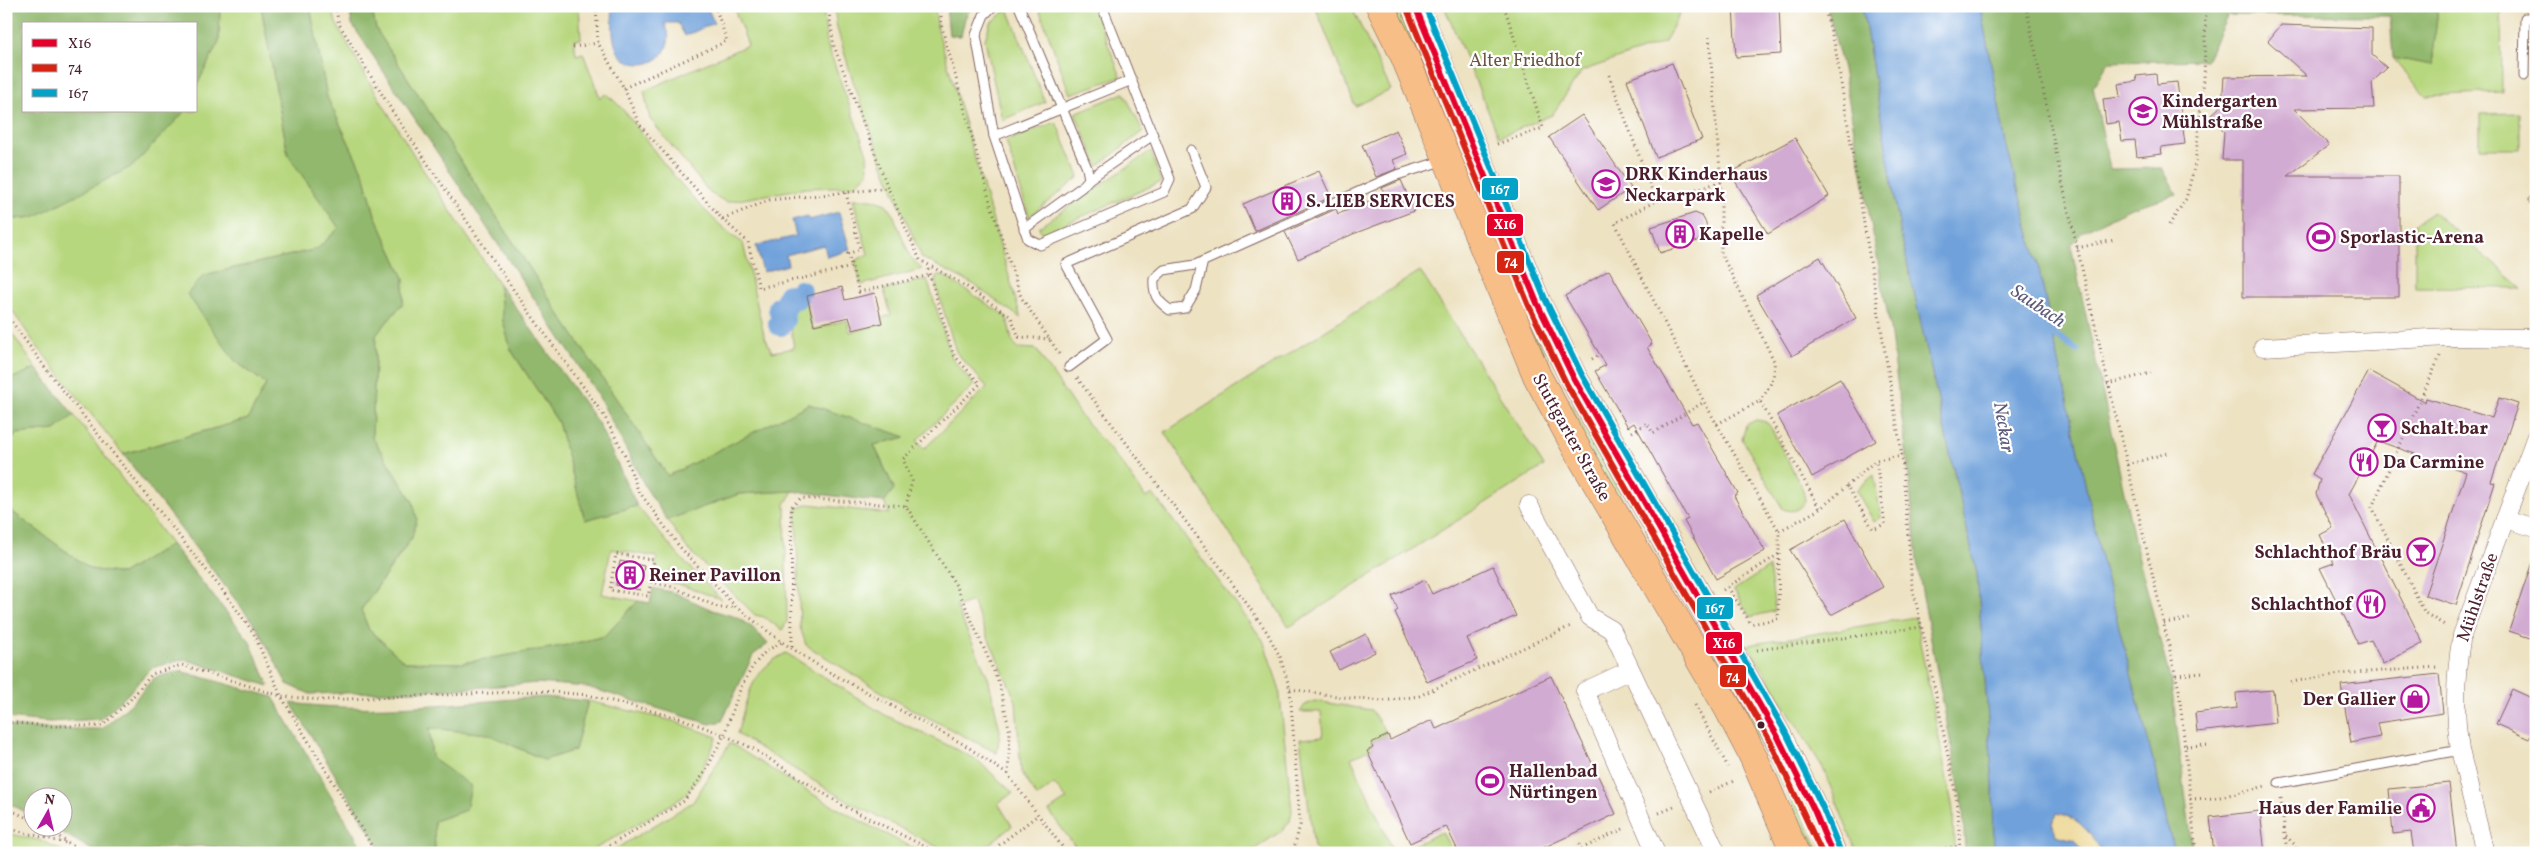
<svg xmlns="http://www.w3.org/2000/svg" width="2542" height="859" font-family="Vollkorn,serif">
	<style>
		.green { fill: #b7d77e; stroke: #807b54 }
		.forest { fill: #91b86d; stroke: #6e6c4c }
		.sand { fill: #eeda9e; stroke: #9c7c64 }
		.water { fill: #6fa1da; stroke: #5c6082 }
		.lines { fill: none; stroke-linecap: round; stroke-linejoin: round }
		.stream { stroke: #6fa1da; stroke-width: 7 }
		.canal { stroke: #6fa1da; stroke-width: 24 }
		.building { fill: #d2abd2 }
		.service-casing { stroke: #836360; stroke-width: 11 }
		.minor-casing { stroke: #836360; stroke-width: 19 }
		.primary-casing { stroke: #836360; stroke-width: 29 }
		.path { stroke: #836360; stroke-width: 3; stroke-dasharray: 1 4; stroke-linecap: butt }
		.service { stroke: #fff; stroke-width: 9 }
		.minor { stroke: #fff; stroke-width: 18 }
		.primary { stroke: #f7be87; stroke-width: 28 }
		.bus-1-casing { stroke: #fff; stroke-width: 10 }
		.bus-2-casing { stroke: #fff; stroke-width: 10 }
		.bus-3-casing { stroke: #fff; stroke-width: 10 }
		.bus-1 { stroke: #e4002b; stroke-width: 6 }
		.bus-2 { stroke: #d62413; stroke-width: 6 }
		.bus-3 { stroke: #04a2c6; stroke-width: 6 }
		.bus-dot { fill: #4a1f2b; stroke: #fff; stroke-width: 2 }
		.labels { text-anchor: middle; stroke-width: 4.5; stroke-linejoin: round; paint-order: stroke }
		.park-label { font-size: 18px; fill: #6b5644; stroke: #fff }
		.poi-label { font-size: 18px; font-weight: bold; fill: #4a1f2b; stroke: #fff; text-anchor: start }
		.street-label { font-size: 18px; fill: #4a1f2b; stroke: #fff }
		.water-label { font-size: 19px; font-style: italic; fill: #5b5a7a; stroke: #fff }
		.line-badge { stroke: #fff; stroke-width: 2 }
		.badge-label { font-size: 14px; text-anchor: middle; font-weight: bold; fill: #fff }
	</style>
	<rect width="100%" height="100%" fill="#fff"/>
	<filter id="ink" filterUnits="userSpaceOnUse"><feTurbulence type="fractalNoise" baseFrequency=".02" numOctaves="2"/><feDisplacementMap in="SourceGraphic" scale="10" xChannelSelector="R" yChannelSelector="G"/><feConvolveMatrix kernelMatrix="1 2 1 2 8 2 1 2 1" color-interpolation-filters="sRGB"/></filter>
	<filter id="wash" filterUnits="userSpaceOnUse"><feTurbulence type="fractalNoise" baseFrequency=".0096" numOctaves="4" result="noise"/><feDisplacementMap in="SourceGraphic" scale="20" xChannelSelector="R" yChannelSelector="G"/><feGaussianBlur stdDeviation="1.12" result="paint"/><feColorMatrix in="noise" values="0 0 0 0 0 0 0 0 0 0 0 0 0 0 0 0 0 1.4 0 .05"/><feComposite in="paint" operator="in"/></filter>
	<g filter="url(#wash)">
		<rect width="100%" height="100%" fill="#ede2c2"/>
		<g class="green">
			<polygon points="220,6 261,6 288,155 339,228 317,249 204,275 235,361 266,384 248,419 123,454 36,345 6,302 6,220 34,217 185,111 196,111 196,87 219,41"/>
			<polygon points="310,6 332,6 336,23 371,85 420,165 499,284 503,321 511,350 558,422 585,520 637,506 678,555 721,599 678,584 654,579 657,557 611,549 602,594 638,601 605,636 568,645 462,663 405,662 369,630 361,610 412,538 413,502 372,437 376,335 403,303 404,278 375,215 365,177 327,97"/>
			<path d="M371,6H579L581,39L574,40L576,55L583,53L600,98L606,94C627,110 639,131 655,152C675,179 715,225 743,243L764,335L772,352L794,348L788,311L806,301L813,329L847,320L850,332L883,324L882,318L891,315L884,290L927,279L952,358L974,385L917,440L924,449L987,387L956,352L935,282L937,275L946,277L1007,317L1012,341L1018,348L1036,349L1080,415L1123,465L1146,498L1153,494L1263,640L1279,687L1292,811L1290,821L1284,829L1249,853H1080L1049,811L1067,799L1054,784L1037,797L1021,771L1016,701L972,601L956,607L988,677L1000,731L997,753L898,702L806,645L800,627L796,509L809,504L889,514L884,502L894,488L874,445L905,437L809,404L668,476L556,309L376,29Z"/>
			<polygon points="733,6 823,6 827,44 867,154 868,173 854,186 806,188 726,202 710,193 650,119 644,91 748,45"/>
			<polygon points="834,6 935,6 937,27 1021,318 971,283 922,258 883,165 852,78 837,28"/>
			<polygon points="1038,6 1093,6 1121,77 1070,94"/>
			<polygon points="1315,6 1351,6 1391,90 1355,106"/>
			<polygon points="1390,6 1397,6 1405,20 1451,130 1446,132"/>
			<polygon points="1444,6 1683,6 1665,42 1582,71 1552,115 1499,137"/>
			<polygon points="2501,6 2502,92 2426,96 2393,58 2432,65 2438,7"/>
			<polygon points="1008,9 1045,102 1002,120 985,40 990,23"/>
			<polygon points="1124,93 1143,131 1098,166 1075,113"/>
			<polygon points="2520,113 2520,148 2480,148 2480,114"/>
			<polygon points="1056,122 1079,177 1029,217 1006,141"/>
			<polygon points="1151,151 1161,182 1042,234 1039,227"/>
			<polygon points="853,199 872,199 886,204 892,212 910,256 922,269 861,285 855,261 868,254"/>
			<polygon points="2433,212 2522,288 2415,287 2415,224"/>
			<polygon points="1498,247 1550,367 1639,526 1634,529 1550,378"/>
			<polygon points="1420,271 1544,466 1289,627 1165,432"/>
			<polygon points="6,325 36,368 6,381"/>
			<polygon points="74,415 171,544 122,574 90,569 11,511 6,503 6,449 16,434 55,430"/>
			<path d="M1756,420L1767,422L1771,428L1803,490L1805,501C1801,510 1792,513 1783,509L1742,439L1746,425Z"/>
			<polygon points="1874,475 1881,517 1874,522 1856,490"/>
			<polygon points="793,491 785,504 787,622 782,630 764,617 755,615 687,548 667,520 739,494"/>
			<polygon points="1769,567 1775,611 1750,617 1734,590"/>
			<polygon points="1915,617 1953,810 1954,853 1857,853 1823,768 1748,645"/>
			<path d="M786,653L885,715L976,759L1013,793L998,803L1012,826L978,853H949L842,798L737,734C748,698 749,671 786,653Z"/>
			<polygon points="1725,669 1767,743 1820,853 1814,853 1788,794 1719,672"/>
			<polygon points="588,701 673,721 717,737 698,779 683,797 588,853 435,853 434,821 466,810 432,758 429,728 488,734 544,760 575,750"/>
			<polygon points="1315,701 1371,710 1388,735 1371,742 1373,748 1351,758 1394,853 1319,853 1314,847 1300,739 1323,737 1321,712 1300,712 1305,705"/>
			<path d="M730,743C793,784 856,821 924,853H609L693,802Z"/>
			<polygon points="1442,832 1453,853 1396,853"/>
			<polygon points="6,833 42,841 66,853 6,853"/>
		</g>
		<g class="forest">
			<polygon points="6,6 220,6 219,41 196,87 196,24 24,24 24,111 185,111 133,166 34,217 6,220"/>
			<polygon points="261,6 310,6 327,97 365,177 375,215 404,278 403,303 376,335 372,437 413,502 417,519 412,537 361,610 369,630 405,662 462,663 568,645 605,636 638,601 650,603 653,588 675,593 712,610 736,617 753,628 768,644 753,655 722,721 710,724 587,687 538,683 444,690 310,694 287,684 258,629 123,454 248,419 266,384 235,361 187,294 204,275 317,249 339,228 288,155"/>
			<polygon points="349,6 371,6 376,29 556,309 668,476 809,404 906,437 874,445 894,489 884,502 793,491 739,494 667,520 646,488 598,395 352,24"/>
			<polygon points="946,6 972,6 965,18 961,36 949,35"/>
			<polygon points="1827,6 1862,6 1900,230 1977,574 1993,784 1994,853 1965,853 1963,808 1918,570 1907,457 1890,328 1843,69"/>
			<polygon points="1980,6 2475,6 2438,7 2432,65 2393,58 2390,16 2228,15 2206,60 2109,62 2093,87 2110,169 2162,168 2177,194 2131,208 2083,231 2071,246 2135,543 2171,683 2193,853 2174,853 2154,764 2100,553 2038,265 2006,144"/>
			<polygon points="499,284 598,423 637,506 585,520 558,422 511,350 503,321"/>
			<polygon points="36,368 74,415 55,430 16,434 6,449 6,381"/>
			<polygon points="6,503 11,511 90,569 122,574 171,544 249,640 269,686 184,659 151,668 127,695 100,719 49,722 6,718"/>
			<polygon points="180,671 273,697 365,853 299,853 199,846 151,850 150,853 97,853 53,827 62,826 62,796 32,796 32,815 6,802 6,726 50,729 102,729 131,704 154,678"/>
			<path d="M545,697L588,701L575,750L544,760L488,734L429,728L432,758L471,786L466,810L434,821L435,853H383L291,703C373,714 462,702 545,697Z"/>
		</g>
		<path class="sand" d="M2057,813C2080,817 2091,834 2103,853H2084L2074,840L2056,835L2052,823Z"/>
		<g class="water">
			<path d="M612,6H707L714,23L685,36L678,23H665C667,29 670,36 668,42C664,66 631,72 618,52C611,40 613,20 612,6Z"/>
			<path d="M1862,6H1980L2006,144L2038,265L2100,553L2154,764L2174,853H2103C2091,835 2080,817 2057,813L2052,823L2056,835L2074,840L2084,853H1994L1993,784L1977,574L1900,230Z"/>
			<polygon points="839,212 850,250 827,257 824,245 786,255 788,265 763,272 756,246 796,236 792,220 808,216 809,220"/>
		</g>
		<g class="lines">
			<polyline class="stream" points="2046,329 2077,350"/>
			<polyline class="canal" points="780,324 783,319 780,308 786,305 789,296 796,297 800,292"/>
		</g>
		<g id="blocks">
			<g class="building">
				<polygon points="1733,6 1779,6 1781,54 1736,57"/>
				<polygon points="2281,25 2372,28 2372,55 2387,68 2372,82 2374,108 2294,109 2329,145 2288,176 2399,176 2399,297 2243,297 2243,160 2222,160 2224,132 2209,117 2222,105 2224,77 2307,76 2268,41"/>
				<polygon points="1672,63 1702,139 1656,157 1627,80"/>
				<polygon points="2156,74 2157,84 2177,82 2185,144 2161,147 2162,154 2137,157 2135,140 2122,141 2119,122 2106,124 2103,99 2120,97 2118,84 2137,81 2136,76"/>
				<polygon points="1582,115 1631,188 1598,210 1549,137"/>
				<polygon points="1396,130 1407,154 1393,160 1397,169 1376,177 1362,145"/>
				<polygon points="1795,138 1829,196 1768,234 1730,173"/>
				<polygon points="1319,171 1331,197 1255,231 1243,204"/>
				<polygon points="1401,180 1414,211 1353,234 1298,259 1285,232 1336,209 1338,214 1385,196 1382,188"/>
				<polygon points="1695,213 1702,216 1706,223 1707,230 1704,239 1660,253 1651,227"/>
				<polygon points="1820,257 1856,318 1792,356 1756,295"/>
				<polygon points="1609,270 1652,344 1647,347 1692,424 1697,422 1738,493 1734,496 1765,551 1716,579 1684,521 1688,519 1634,423 1628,427 1595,371 1606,365 1565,296"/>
				<polygon points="842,287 845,300 875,293 882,323 853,330 849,317 814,325 807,296"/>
				<polygon points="2369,371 2425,402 2426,398 2492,418 2499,398 2518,404 2491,482 2495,483 2456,605 2425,595 2466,472 2378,441 2349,494 2423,643 2383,664 2371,640 2358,644 2320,568 2334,563 2320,535 2333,528 2316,494 2320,479 2312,474"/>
				<polygon points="1840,379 1876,441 1812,477 1777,415"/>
				<polygon points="1845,519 1883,587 1831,615 1790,550"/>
				<polygon points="620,561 644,566 640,590 616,585"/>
				<polygon points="2532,562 2536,563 2536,640 2509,631"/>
				<polygon points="1493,566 1516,616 1467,638 1477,660 1427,682 1395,612 1398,610 1392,596 1425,580 1432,594"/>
				<polygon points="1366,634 1375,652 1339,670 1330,652"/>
				<polygon points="2439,674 2443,713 2377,723 2380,737 2351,743 2341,685"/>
				<polygon points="1551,676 1616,814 1532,853 1459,853 1446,826 1410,843 1367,751 1373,748 1371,743 1388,735 1390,740 1432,720 1436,729"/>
				<polygon points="2512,689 2536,700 2536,724 2529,739 2496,724"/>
				<polygon points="2273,690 2276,723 2197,732 2195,713 2237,708 2236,693"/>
				<polygon points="2449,783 2457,853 2414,853 2411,832 2393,834 2389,789"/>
				<polygon points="2260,811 2265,853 2214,853 2210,817"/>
			</g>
		</g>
	</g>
	<g filter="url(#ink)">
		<use href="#blocks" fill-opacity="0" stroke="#836360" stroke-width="1"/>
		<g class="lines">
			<g class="service-casing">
				<g id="service">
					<polyline points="993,6 984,15 976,35 994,136 1028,239 1040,245 1164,192 1170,179 1102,6"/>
					<polyline points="1019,6 1087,168 1089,179 1082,187 1024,229"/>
					<polyline points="2524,76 2525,18 2536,18"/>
					<polyline points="994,136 1132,80"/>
					<polyline points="1089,179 1153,135"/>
					<polyline points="2534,200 2536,200"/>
					<path d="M1203,261L1196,290L1185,308L1170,310C1157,301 1153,295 1154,279L1164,270L1195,265L1394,176L1445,160"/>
					<polyline points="1069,367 1107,339 1066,264 1192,209 1206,187 1191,150"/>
					<polyline points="2279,783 2460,750"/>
				</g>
			</g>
			<g class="minor-casing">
				<g id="minor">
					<polyline points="2263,347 2448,337 2536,338"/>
					<polyline points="1529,505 1590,617 1612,630 1717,853"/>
					<polyline points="2505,519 2536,528"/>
					<polyline points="1630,670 1585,691 1656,853"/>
					<path d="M2485,853L2460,750C2454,712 2455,673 2462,635L2536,436"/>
				</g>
			</g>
			<g class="primary-casing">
				<g id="primary">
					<polyline points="1380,6 1404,55 1537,376 1579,453 1728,708 1753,756 1795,853"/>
					<polyline points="1415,6 1537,303 1574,379 1778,737 1814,810 1832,853"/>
				</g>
			</g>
			<g class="path">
				<polyline points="335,6 339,24 394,114 524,305 603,414 624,453 638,490 679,546 736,607 782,642 827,671 965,745 1008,775 1067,853"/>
				<polyline points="596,6 598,43 624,88 639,124 722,219 770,200 888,188"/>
				<polyline points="828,6 834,46 888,188 920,260 964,285 1011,317 1019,337 1050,339"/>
				<polyline points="941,6 941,24 991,205 1021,297 1060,355"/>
				<polyline points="1824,6 1835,46 1902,456 1912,585 1929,659 1958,807 1960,853"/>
				<polyline points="2026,6 2061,177 2179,690 2196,853"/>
				<path d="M1709,37L1721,182V253L1774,361C1776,378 1769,388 1760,401"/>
				<polyline points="573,47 598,43"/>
				<polyline points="1609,75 1656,201"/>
				<polyline points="624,88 727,41 715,6"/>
				<polyline points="1497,144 1543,128 1504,6"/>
				<polyline points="1721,182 1656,201 1615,223 1704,402 1779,531"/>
				<polyline points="846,193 860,249 848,254 859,292 930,275"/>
				<polyline points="722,219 748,242 759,288 852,267"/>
				<polyline points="2169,225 2186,199 2195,164 2204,78 2206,6"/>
				<polyline points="2077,248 2114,240"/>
				<polyline points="6,314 50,374 223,591 253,632 281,696 376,853"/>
				<polyline points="2440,356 2372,507 2425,613 2446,626"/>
				<polyline points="1592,359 1599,355"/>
				<polyline points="1077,378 1224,572 1267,632 1280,657 1290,689 1298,797 1300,825 1294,848 1301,853"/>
				<polyline points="2107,384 2151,373"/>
				<polyline points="1717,424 1760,401 1820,509"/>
				<polyline points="1632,432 1647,423 1653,433 1704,402"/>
				<polyline points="2127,465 2170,452"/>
				<polyline points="1847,486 1876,460 1902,456"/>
				<polyline points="906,506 912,481 903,459 980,384 953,354 927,266"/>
				<polyline points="651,582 648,596 610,590 616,554 654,560 651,582 673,587 720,608 736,607"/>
				<polyline points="1728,587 1751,624 1778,619 1779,554"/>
				<polyline points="1723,590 1779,554 1779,531 1820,509 1847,486 1873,529 1885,524 1876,460"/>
				<polyline points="2164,623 2193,618"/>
				<polyline points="792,646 791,507 801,498 906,506 957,587 999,683 1010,732 1008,775"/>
				<polyline points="1757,650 1922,627"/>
				<polyline points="2176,675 2203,673"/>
				<polyline points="2291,682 2340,674 2437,667"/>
				<polyline points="1290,689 1350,698 1383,701 1419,696 1573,625"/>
				<polyline points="1695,705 1728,767"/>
				<polyline points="6,722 48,726 102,726 130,700 152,674 182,665 281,696 321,700 541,691 588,695 680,718 724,735 752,748 842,805 938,853"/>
				<polyline points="2186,746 2210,745"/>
				<polyline points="1709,792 1736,780"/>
				<polyline points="2281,798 2287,853"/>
				<polyline points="2190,799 2216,798 2266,786"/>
				<polyline points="6,808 32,820"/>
				<polyline points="1659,813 1674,807"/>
				<polyline points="43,826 83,853"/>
				<polyline points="6,828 66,843"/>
				<polyline points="2286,836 2295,845 2297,853"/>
				<polyline points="1579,844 1582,853"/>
				<polyline points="999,845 1038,815"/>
				<polyline points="190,853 208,853"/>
				<polyline points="597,853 684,801 705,772 724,735 741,687 753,666 766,651 782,642"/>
				<polyline points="1286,853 1294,848"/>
				<polyline points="1579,853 1581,849 1623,829"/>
				<polyline points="1911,853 1960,846"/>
			</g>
			<use href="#service" class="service"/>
			<use href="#minor" class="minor"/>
			<use href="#primary" class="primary"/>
			<g class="bus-1-casing">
				<polyline id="bus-1" points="1415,6 1537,303 1574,379 1778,737 1814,810 1832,853"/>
			</g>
			<g class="bus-2-casing">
				<polyline id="bus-2" points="1407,9 1529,306 1566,383 1770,741 1822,853"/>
			</g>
			<g class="bus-3-casing">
				<polyline id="bus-3" points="1425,6 1545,299 1582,375 1786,733 1822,806 1840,850"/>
			</g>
			<use href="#bus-1" class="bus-1"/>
			<use href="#bus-2" class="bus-2"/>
			<use href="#bus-3" class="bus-3"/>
		</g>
	</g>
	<defs>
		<g id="school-ring" transform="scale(1.4375)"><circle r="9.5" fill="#fff" stroke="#b5179e" stroke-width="1.5"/><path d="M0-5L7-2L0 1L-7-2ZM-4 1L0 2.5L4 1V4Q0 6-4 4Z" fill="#b5179e"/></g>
		<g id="building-ring" transform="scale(1.4375)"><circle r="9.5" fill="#fff" stroke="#b5179e" stroke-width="1.5"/><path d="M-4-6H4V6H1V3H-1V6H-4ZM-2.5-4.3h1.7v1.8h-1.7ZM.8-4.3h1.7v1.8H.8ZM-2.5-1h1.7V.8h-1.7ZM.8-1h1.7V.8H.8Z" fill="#b5179e"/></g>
		<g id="stadium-ring" transform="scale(1.4375)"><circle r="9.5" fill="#fff" stroke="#b5179e" stroke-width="1.5"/><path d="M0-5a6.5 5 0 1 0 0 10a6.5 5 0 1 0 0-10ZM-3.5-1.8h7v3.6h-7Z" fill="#b5179e"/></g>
		<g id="bar-ring" transform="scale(1.4375)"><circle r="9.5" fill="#fff" stroke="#b5179e" stroke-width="1.5"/><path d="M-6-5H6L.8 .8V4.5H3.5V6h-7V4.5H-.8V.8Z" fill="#b5179e"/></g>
		<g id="restaurant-ring" transform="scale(1.4375)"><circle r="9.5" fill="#fff" stroke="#b5179e" stroke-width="1.5"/><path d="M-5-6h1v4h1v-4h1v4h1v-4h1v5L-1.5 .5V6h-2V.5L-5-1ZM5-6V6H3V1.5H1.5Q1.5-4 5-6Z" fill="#b5179e"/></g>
		<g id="shop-ring" transform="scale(1.4375)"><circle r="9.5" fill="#fff" stroke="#b5179e" stroke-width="1.5"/><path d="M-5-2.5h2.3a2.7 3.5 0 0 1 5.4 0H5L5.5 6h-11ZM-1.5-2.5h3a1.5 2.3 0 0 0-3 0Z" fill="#b5179e"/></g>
		<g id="civic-ring" transform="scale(1.4375)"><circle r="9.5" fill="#fff" stroke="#b5179e" stroke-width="1.5"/><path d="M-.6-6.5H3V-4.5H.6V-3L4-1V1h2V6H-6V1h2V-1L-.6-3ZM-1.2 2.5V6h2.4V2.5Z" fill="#b5179e"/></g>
	</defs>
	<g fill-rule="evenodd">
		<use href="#school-ring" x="2143" y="111"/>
		<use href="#school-ring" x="1606" y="184"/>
		<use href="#building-ring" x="1287" y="201"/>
		<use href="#building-ring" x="1680" y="234"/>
		<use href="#stadium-ring" x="2321" y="237"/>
		<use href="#bar-ring" x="2382" y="428"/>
		<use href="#restaurant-ring" x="2364" y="462"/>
		<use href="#bar-ring" x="2421" y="552"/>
		<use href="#building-ring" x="630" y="575"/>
		<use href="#restaurant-ring" x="2371" y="604"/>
		<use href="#shop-ring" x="2415" y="699"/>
		<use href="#stadium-ring" x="1490" y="781"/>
		<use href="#civic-ring" x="2421" y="808"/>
	</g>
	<circle class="bus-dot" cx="1761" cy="725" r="4.5"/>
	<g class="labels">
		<g class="park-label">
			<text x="1525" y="66">Alter Friedhof</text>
		</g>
		<g class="poi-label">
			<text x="2162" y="107">Kindergarten<tspan x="2162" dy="21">Mühlstraße</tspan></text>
			<text x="1625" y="180">DRK Kinderhaus<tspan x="1625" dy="21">Neckarpark</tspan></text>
			<text x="1306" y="207">S. LIEB SERVICES</text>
			<text x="1699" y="240">Kapelle</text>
			<text x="2340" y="243">Sporlastic-Arena</text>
			<text x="2401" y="434">Schalt.bar</text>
			<text x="2383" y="468">Da Carmine</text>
			<text x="2402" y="558" text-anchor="end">Schlachthof Bräu</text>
			<text x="649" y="581">Reiner Pavillon</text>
			<text x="2352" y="610" text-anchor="end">Schlachthof</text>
			<text x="2396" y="705" text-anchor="end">Der Gallier</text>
			<text x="1509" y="777">Hallenbad<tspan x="1509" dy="21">Nürtingen</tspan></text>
			<text x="2402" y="814" text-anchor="end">Haus der Familie</text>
		</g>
		<g class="street-label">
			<text transform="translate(1572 437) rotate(61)" y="6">Stuttgarter Straße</text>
			<text transform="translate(2477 597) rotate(-71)" y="6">Mühlstraße</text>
		</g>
		<g class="water-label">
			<text transform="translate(2039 305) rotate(34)" y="7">Saubach</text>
			<text transform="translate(2005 427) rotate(81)" y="7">Neckar</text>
		</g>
	</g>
	<g class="line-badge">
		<rect x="1481" y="177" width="38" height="24" rx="5" fill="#04a2c6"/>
		<rect x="1486" y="213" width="38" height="24" rx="5" fill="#e4002b"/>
		<rect x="1496" y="250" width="29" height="24" rx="5" fill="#d62413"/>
		<rect x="1696" y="596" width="38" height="24" rx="5" fill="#04a2c6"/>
		<rect x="1705" y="631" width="38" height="24" rx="5" fill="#e4002b"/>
		<rect x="1719" y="664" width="28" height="24" rx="5" fill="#d62413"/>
	</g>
	<g class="badge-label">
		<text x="1500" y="194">167</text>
		<text x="1505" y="229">X16</text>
		<text x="1511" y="266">74</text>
		<text x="1715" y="613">167</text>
		<text x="1724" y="648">X16</text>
		<text x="1733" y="681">74</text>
	</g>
	<rect width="2542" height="859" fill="none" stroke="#fff" stroke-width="25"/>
	<rect x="22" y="22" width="175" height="90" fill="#ffffff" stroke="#b7a5aa"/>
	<rect x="32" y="39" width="25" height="8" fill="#e4002b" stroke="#b7a5aa"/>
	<text x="68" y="48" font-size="15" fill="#4a1f2b">X16</text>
	<rect x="32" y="64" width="25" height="8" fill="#d62413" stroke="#b7a5aa"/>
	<text x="68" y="72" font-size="15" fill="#4a1f2b">74</text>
	<rect x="32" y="89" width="25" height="8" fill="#04a2c6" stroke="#b7a5aa"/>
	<text x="68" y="98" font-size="15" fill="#4a1f2b">167</text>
	<g transform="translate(48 812) rotate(8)"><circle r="24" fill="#ffffff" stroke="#b7a5aa"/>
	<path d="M0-4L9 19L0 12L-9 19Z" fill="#b5179e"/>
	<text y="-8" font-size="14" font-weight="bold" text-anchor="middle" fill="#4a1f2b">N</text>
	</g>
</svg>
